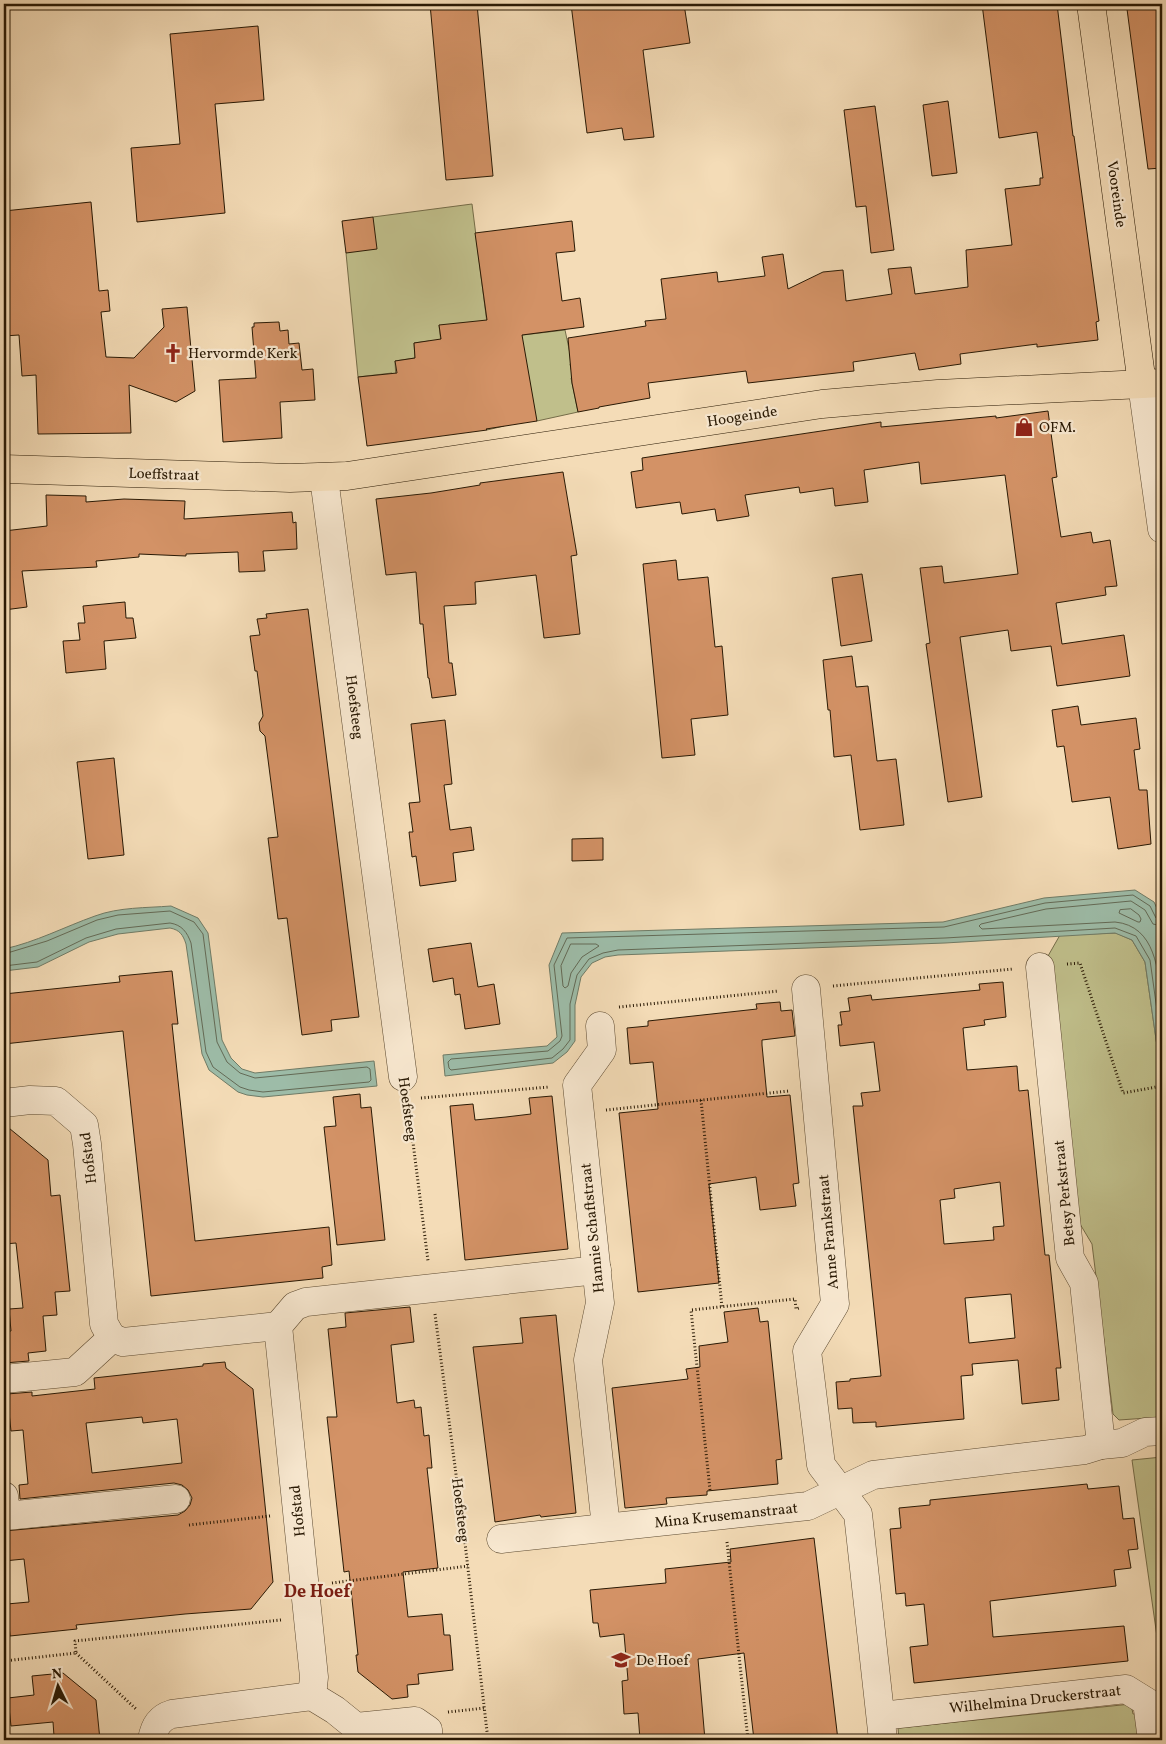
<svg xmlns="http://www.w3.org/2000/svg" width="1166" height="1744" font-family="Vollkorn,serif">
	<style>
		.green { fill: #c0bf8b; stroke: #746c48 }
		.water { fill: #9dbca8; stroke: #6f7b66 }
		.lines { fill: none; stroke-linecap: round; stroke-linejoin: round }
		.shore { stroke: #636a56; stroke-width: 1 }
		.building { fill: #d39266; stroke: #291904; fill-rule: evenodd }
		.minor-casing { stroke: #5c4a31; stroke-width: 29 }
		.major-casing { stroke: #291904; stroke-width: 29 }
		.path { stroke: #291904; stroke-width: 3; stroke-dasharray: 1 2.5; stroke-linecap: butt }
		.minor { stroke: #f8e8d0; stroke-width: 28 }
		.major { stroke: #f4dcb7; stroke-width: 28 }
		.labels { text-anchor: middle; stroke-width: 4.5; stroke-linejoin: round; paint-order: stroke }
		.street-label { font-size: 15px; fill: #291904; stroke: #f8e8d0 }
		.poi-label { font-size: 15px; fill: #291904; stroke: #f8e8d0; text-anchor: start }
		.quarter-label { font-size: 18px; font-weight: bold; fill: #7a1f14; stroke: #f8e8d0 }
	</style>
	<rect width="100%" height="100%" fill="#f4dcb7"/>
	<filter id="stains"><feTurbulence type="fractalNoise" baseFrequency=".004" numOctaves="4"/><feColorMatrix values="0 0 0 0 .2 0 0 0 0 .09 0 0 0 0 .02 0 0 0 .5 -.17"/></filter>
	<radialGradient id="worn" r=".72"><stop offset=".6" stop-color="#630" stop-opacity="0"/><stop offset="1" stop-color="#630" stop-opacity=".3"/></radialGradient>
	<g class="green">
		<polygon points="472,204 489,339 565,330 572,363 570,364 573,377 571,378 578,412 537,421 500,406 504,426 487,430 478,356 439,325 443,361 429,341 414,343 415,358 395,361 398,419 392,373 358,377 346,253 373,217"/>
		<polygon points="1116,933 1132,940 1145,962 1162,1081 1162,1417 1119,1420 1113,1414 1092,1244 1080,1224 1048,956 1060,935"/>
		<polygon points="1162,1457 1162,1672 1132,1460"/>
		<polygon points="1131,1704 1133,1714 1136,1714 1139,1740 899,1740 898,1728"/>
	</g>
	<g class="water">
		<polygon points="1135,890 1154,902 1162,919 1162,1081 1145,962 1132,940 1115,933 945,943 618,955 605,957 592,963 581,977 575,1005 575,1041 567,1052 553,1063 445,1076 443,1055 547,1046 557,1037 549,965 562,933 943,922 1044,898"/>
		<path d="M171,906L198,918L208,933L222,1040L231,1058L242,1069L255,1073L374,1061L377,1086L263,1097L247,1095L238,1092L209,1070L202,1054L186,944C183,935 180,930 170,928L118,934L89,942L38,967L4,971V949C36,942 64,927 95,916C119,907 146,908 171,906Z"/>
	</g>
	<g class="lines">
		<g class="shore">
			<polygon points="1131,909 1139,915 1141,919 1140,922 1138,922 1119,913 1120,910"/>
			<polyline points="1162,920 1156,918 1150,906 1133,895 1045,903 944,927 567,938 554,965 562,1036 560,1041 548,1051 451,1059 448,1062 449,1068 451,1070 552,1058 563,1049 570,1040 570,1004 577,975 589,959 603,953 618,950 945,938 1115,928 1136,936 1150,960 1162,1046"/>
			<path d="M1162,926L1153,924L1145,910L1131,901L1046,909L981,924L979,926L982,929L1115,922C1156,926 1158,971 1162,1003"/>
			<polygon points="571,944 596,944 599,946 582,957 571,973 568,986 565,988 563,986 561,966"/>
			<path d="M4,954L47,941L97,920L118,915L170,911L194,922L203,934L217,1042L227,1062L240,1073L255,1078L367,1067L370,1069L371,1080L369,1082L263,1092L249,1090L240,1087L213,1067L206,1052L191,943C187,932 182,925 170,923L116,929L86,938L37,962L4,966"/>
		</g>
	</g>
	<g class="building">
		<polygon points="430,4 477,4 493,176 446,180"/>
		<polygon points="571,4 684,4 690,43 643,50 654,137 624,140 622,128 587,133"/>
		<polygon points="982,4 1057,4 1073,136 1074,136 1099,321 1096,322 1098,340 1037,347 1037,344 960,354 961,364 919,370 915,353 853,362 854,371 748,383 746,371 648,383 650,398 599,407 599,408 578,412 572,383 568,338 646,326 645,321 666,319 661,279 717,272 718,282 765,276 762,257 783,254 788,289 823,272 843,270 846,301 892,294 888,269 911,267 915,294 968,287 966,250 1012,245 1005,189 1040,185 1040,178 1043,178 1037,132 999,138"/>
		<polygon points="1157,5 1159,19 1162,18 1162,168 1148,169 1127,9"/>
		<polygon points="258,26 264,100 215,104 225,213 137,222 131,148 180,144 170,34"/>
		<polygon points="948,101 957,173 932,176 923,105"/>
		<polygon points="875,106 894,250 871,253 866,206 856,207 844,110"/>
		<polygon points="91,202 99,291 108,290 110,311 101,312 106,357 134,358 164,327 162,309 187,307 195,391 176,402 129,385 131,433 38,434 36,375 22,376 19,335 4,336 4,211"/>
		<polygon points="373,217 377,249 346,253 342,221"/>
		<polygon points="572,221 575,251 556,253 562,301 580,298 584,327 522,335 537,421 486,429 487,430 367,446 358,377 397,373 395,361 415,358 414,343 441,339 439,325 487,320 475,233"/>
		<polygon points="279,322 280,331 288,330 289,344 299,343 302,370 313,369 315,400 280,402 282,438 223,442 219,380 256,378 252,327 254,327 254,323"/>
		<polygon points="1048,411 1057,477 1052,478 1061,537 1091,532 1093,543 1110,540 1117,586 1105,587 1106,595 1056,603 1062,644 1124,635 1130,676 1057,686 1051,646 1011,651 1008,630 960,637 982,797 948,802 926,644 930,643 920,568 942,566 944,583 1018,574 1005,475 921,484 919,462 864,470 868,502 835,506 833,488 800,493 799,487 745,495 749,516 717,521 715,509 682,514 680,502 636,508 631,472 643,470 642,458 881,422 881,427 996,416 996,418"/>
		<polygon points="563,472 577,555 571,556 580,634 544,638 536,575 475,582 476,604 444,606 449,663 452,663 456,695 432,698 429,678 428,678 423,624 420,624 416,572 386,575 376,499 431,493 480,485 480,483"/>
		<polygon points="46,495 86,496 86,502 124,499 185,501 184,519 292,512 293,523 296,522 297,549 263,551 265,571 239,572 238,552 186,554 186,556 139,554 139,557 96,561 97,567 22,571 27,607 4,610 4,531 47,526"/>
		<polygon points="676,560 678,580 708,577 715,647 722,646 728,715 691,719 695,755 662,758 643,564"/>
		<polygon points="862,574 872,641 841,646 832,578"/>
		<polygon points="125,602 126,618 133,618 136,638 104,641 106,669 66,673 63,641 80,640 78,623 85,623 83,606"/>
		<polygon points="308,609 359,1017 331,1020 332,1031 302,1035 287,918 278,919 268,838 278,837 265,736 260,731 259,723 263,716 257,671 255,671 250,636 260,635 257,619 267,618 266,614"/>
		<polygon points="852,656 856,687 868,686 877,761 896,759 904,825 860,830 851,755 834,757 830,710 828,710 823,660"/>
		<polygon points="1078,706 1081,725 1136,718 1140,749 1134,750 1139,790 1147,790 1151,844 1118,849 1110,797 1072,802 1064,746 1057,747 1052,710"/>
		<polygon points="445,720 452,784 444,785 450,830 471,827 474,850 453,853 456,881 420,886 416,856 412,857 409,832 413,832 409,803 420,802 411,724"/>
		<polygon points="114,758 124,855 88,859 77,762"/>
		<polygon points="603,838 603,860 572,861 572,839"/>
		<polygon points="471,943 478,987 494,984 500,1024 465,1029 460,994 455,995 453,978 433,982 428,949"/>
		<polygon points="172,971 178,1024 172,1024 195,1241 329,1227 332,1265 322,1267 323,1278 151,1296 123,1031 4,1044 4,994 120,982 119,976"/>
		<path d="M1003,982L1006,1017L984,1020L985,1025L963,1028L967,1070L1017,1066L1019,1091L1028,1090L1045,1255H1049L1061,1368H1056L1059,1400L1022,1404L1018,1360L972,1364L973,1375L961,1376L964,1419L876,1427V1422L853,1423L852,1408L838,1409L836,1382L850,1381V1379L881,1376L853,1106H863L861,1093L880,1091L874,1042L840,1046L838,1025H842L840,1012L850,1011L848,998L871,995L872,1000L980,990L979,984ZM1000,1182L1004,1226L993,1227L994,1240L944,1244L940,1200L955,1198L954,1189ZM1011,1294L1015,1338L969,1343L965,1298Z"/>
		<polygon points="780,1002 781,1011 792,1010 795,1036 762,1040 762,1045 767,1097 790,1095 799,1183 793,1184 796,1206 760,1210 756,1177 709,1184 719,1283 638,1292 619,1113 658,1109 653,1062 630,1064 627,1028 648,1026 648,1021 757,1009 756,1004"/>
		<polygon points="360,1094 361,1108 371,1107 385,1240 337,1245 324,1127 336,1126 333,1097"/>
		<polygon points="552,1096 568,1249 465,1260 450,1106 473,1104 475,1120 506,1117 531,1114 529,1098"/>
		<polygon points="4,1124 48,1160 51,1196 60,1195 70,1291 55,1292 57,1315 43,1316 46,1351 28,1353 29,1361 4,1363 4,1332 11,1331 9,1309 23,1308 16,1243 4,1244"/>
		<polygon points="410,1307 414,1342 391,1345 397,1403 414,1400 415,1408 421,1407 424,1436 429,1435 432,1468 427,1468 438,1568 403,1572 408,1617 442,1614 444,1635 450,1635 453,1670 418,1674 419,1684 407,1685 408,1697 392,1699 358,1672 356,1655 358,1655 349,1571 344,1572 327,1417 337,1417 328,1329 346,1327 345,1313"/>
		<polygon points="758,1308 760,1322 768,1321 782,1459 776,1460 778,1484 707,1491 707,1495 666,1498 667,1504 625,1508 612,1388 688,1379 686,1369 700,1367 699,1346 728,1342 724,1312"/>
		<polygon points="556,1315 576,1513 541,1517 540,1515 495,1522 473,1347 523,1343 520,1318"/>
		<path d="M225,1362L226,1368L253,1389L273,1582L251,1609L185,1614L76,1625L77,1629L10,1636L7,1604L29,1602L24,1559L4,1561V1531L178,1515L185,1511L190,1505L192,1498L188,1490L182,1485L174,1483L20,1499L19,1485L28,1484L23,1430L11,1431L7,1394L32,1392V1396L95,1389L94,1378L203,1366V1364ZM142,1417L143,1423L177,1419L182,1463L92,1473L86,1423Z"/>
		<polygon points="1087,1484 1088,1489 1119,1486 1123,1519 1134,1518 1138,1549 1128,1550 1131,1568 1114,1570 1116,1586 990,1601 993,1637 1124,1626 1128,1661 914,1683 910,1647 928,1645 924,1604 906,1606 905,1593 896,1594 890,1529 901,1528 899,1508 930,1505 930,1500"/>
		<polygon points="814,1538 838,1740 754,1740 744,1653 698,1659 705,1740 640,1740 638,1713 624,1714 622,1681 628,1680 624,1634 600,1637 598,1623 593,1623 590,1590 666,1583 665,1569 731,1562 730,1549"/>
		<polygon points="63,1673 96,1700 100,1740 62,1740 62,1736 54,1736 53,1722 11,1726 8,1698 34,1695 32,1676"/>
	</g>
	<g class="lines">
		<g class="minor-casing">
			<g id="minor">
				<polyline points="1142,384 1162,529"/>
				<polyline points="324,478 403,1077"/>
				<polyline points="1040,967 1070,1258 1084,1283 1101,1445"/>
				<polyline points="806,989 835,1304 807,1351 821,1465 858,1514 883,1740"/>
				<polyline points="600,1026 602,1050 577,1085 600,1303 588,1360 606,1527"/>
				<polyline points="4,1103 30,1100 56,1101 84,1125 87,1144 104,1324 112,1338"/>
				<polyline points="4,1379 75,1372 112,1338 123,1342 278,1326"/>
				<polyline points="4,1496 6,1516 176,1499"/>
				<polyline points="501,1539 808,1506 873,1475 1085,1450 1101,1445 1122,1443 1145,1432 1162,1431"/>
				<polyline points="312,1696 314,1677 278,1326 295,1306 306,1302 597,1270"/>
				<polyline points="881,1716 1126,1689 1147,1702 1152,1740"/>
				<path d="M152,1740C154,1727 159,1718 172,1714L312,1696L335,1710L356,1727L415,1721L428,1730L429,1740"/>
			</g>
		</g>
		<g class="major-casing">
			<g id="major">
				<polyline points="1091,4 1142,384"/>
				<polyline points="4,469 290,478 347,476 822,404 938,394 1162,383"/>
			</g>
		</g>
		<g class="path">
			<polyline points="1067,964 1080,963 1123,1093 1162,1086"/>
			<polyline points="833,986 1013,969"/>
			<polyline points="619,1007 779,991"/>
			<polyline points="421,1098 549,1087"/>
			<polyline points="701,1100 722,1307"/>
			<polyline points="408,1103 428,1261"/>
			<polyline points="606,1110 789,1091"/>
			<polyline points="435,1314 465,1543 488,1740"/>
			<polyline points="710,1490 691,1310 795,1299 796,1309 799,1308"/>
			<polyline points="189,1525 270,1516"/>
			<polyline points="727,1542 748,1740"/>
			<polyline points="332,1583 468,1566"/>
			<polyline points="76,1653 136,1709"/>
			<polyline points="4,1661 76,1653 75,1641 281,1620"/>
			<polyline points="448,1712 485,1708"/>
		</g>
		<use href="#minor" class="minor"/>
		<use href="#major" class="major"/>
	</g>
	<defs>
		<g id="church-bare" transform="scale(1.5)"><path d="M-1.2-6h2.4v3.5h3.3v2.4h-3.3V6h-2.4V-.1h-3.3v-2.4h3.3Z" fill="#8f2418" stroke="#f8e8d0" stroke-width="2.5" paint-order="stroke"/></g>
		<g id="shop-bare" transform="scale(1.5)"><path d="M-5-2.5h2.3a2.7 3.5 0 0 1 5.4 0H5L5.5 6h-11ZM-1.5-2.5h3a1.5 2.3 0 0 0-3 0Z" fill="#8f2418" stroke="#f8e8d0" stroke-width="2.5" paint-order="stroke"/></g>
		<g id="school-bare" transform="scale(1.5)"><path d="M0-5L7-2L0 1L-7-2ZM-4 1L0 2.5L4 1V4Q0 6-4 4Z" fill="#8f2418" stroke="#f8e8d0" stroke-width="2.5" paint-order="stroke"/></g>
	</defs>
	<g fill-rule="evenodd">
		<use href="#church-bare" x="173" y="353"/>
		<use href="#shop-bare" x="1024" y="427"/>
		<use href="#school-bare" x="621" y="1660"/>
	</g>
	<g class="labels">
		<g class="street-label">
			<text transform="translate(1117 194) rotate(82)" y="5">Vooreinde</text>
			<text transform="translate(742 416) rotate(-9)" y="5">Hoogeinde</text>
			<text transform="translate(164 474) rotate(2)" y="5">Loeffstraat</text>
			<text transform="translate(355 707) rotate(83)" y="5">Hoefsteeg</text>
			<text transform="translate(408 1109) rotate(82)" y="5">Hoefsteeg</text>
			<text transform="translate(88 1158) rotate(-97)" y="5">Hofstad</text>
			<text transform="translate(1064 1193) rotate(-96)" y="5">Betsy Perkstraat</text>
			<text transform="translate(592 1228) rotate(-96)" y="5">Hannie Schaftstraat</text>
			<text transform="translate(828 1232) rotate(-95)" y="5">Anne Frankstraat</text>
			<text transform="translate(461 1510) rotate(83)" y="5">Hoefsteeg</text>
			<text transform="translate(297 1511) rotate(-96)" y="5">Hofstad</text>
			<text transform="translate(726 1515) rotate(-6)" y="5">Mina Krusemanstraat</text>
			<text transform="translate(1035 1699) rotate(-6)" y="5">Wilhelmina Druckerstraat</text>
		</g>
		<g class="poi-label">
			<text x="188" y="358">Hervormde Kerk</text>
			<text x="1039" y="432">OFM.</text>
			<text x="636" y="1665">De Hoef</text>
		</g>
		<g class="quarter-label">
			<text x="317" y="1597">De Hoef</text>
		</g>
	</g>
	<rect width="1166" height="1744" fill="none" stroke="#f4dcb7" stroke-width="20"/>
	<rect x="5" y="5" width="1156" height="1734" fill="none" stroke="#291904" stroke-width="2.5"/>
	<rect x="10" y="10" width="1146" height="1724" fill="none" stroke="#291904"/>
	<g transform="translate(58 1686) rotate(355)" stroke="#f8e8d0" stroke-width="4" paint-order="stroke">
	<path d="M0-4L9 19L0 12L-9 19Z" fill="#291904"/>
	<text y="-8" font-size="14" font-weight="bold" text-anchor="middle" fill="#291904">N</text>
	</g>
	<rect width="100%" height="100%" filter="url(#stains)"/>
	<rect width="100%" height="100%" fill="url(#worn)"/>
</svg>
